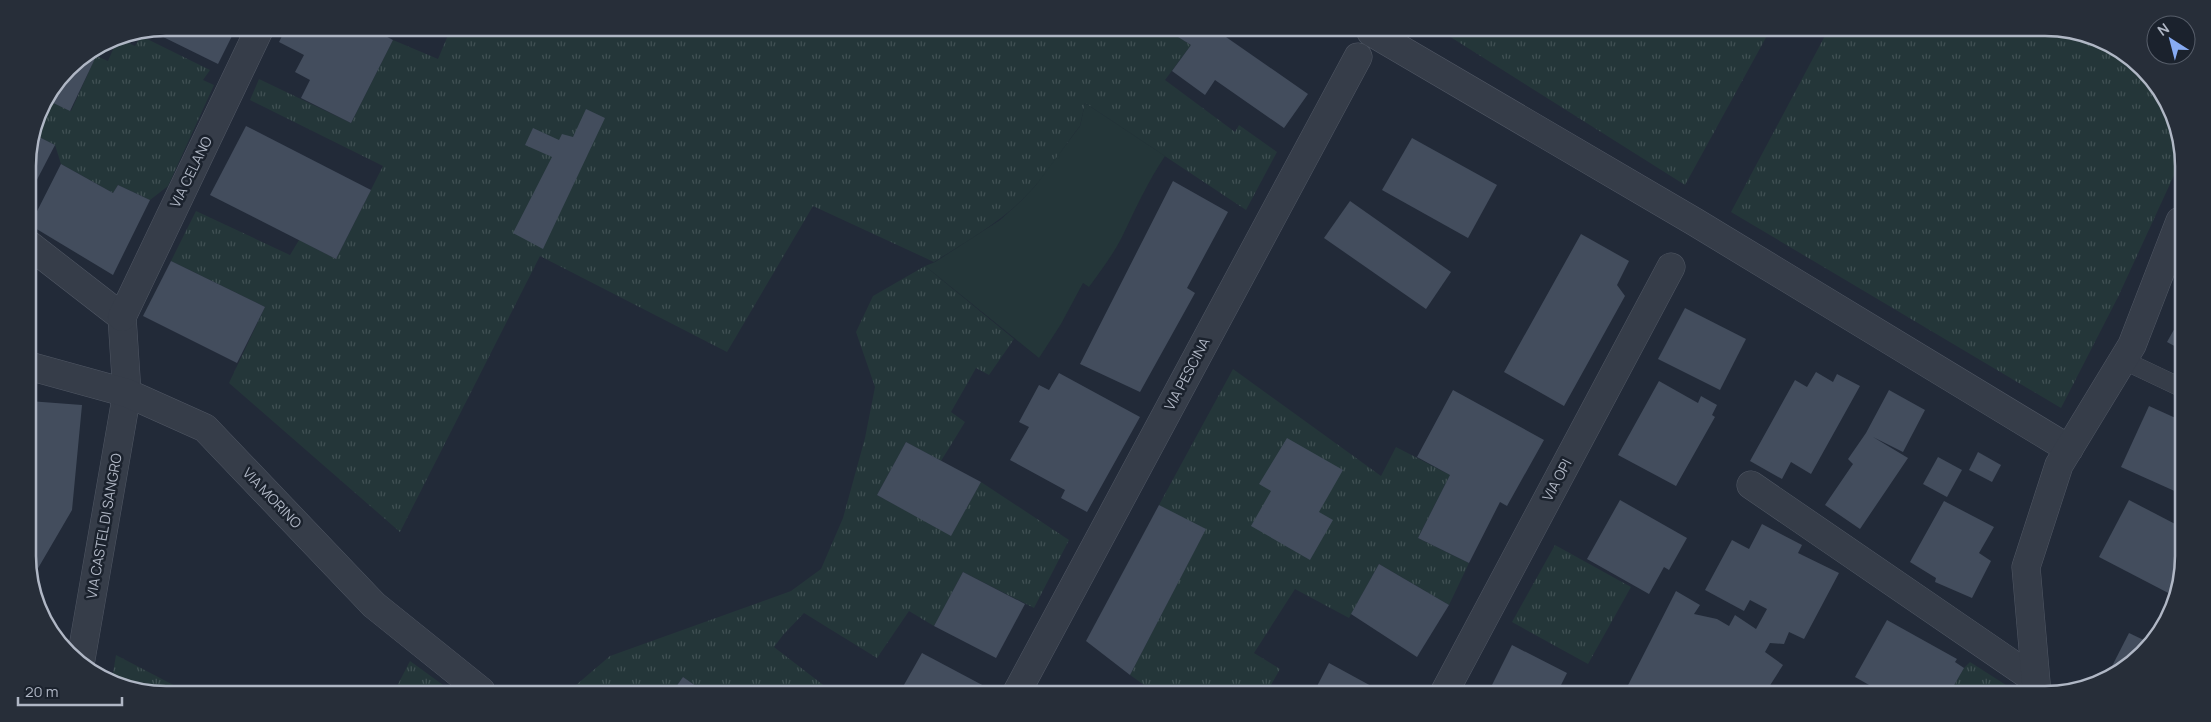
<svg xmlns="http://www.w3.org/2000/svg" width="2211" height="722" font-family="Manrope,sans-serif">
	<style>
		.grass { fill: url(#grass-tufts) }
		.green { fill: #243639 }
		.building { fill: #434d5d }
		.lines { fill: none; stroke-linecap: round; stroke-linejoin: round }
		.lane-casing { stroke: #505764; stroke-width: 19 }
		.street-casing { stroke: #505764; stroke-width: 29 }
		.lane { stroke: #363d49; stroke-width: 18 }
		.street { stroke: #363d49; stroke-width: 28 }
		.labels { text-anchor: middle; stroke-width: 5; stroke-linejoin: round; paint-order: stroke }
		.street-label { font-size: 14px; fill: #b0b7c5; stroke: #1b222d }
		.rim { fill: none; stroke: #b0b7c5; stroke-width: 2.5 }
	</style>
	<defs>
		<pattern id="grass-tufts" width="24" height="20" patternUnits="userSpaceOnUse" patternTransform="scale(1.25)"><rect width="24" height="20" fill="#243639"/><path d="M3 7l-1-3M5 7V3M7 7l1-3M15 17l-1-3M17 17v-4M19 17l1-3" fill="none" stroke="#415154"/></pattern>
	</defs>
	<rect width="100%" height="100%" fill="#222a38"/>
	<g class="grass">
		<path d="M451,28L1181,30L1178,37L1191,45L1165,80L1235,132L1239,125L1277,152L1246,210L1085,103L1080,126L1076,131C1059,154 1043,180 1022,200C996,225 964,243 934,262L813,206L727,352L540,256L400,532L229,383L265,307L171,261L196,211L290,255L299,240L336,259L383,166L250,100L259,79L351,123L393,40L438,59Z"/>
		<polygon points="1441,31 1769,32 1685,185"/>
		<polygon points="1827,32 2081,32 2149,75 2181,139 2181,160 2118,297 2061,408 1731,212"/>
		<polygon points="141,36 210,70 203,80 214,85 168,186 150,200 118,185 113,193 61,164 55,145 33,134 38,113 47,100 71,111 96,56 108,61 118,38 135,46"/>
		<polygon points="925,266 1014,339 989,375 976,368 951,412 965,422 941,461 906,442 877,495 951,535 981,482 1069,540 1034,608 963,572 934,626 909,611 877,658 804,613 783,635 774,647 831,691 703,691 683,677 673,691 569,691 610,656 791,591 821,569 843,518 865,438 875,387 856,332 873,296"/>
		<polygon points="1233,369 1381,476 1396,447 1450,475 1418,538 1469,563 1449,605 1379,564 1349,618 1295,589 1254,653 1280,669 1267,692 1223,692 1220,690 1219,692 1154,692 1130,675 1205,530 1159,505"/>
		<polygon points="1555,545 1631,587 1588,664 1512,622"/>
		<polygon points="116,655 183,690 130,690 112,679"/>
		<polygon points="410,661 450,690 395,690"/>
		<polygon points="1970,662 2020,694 1949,694 1964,668"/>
	</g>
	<path class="green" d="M1085,103L1165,156C1147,183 1135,210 1121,239C1112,256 1100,272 1089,287L1083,283L1061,324L1039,358L925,266L935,262L1000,220L1022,200L1036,185L1080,126Z"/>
	<g class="building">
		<polygon points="166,28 236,28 218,64 151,31"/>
		<polygon points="286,28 370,28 393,40 351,123 301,98 310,80 295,72 304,55 279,42"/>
		<polygon points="1183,30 1230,30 1226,37 1308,94 1284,128 1215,80 1205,95 1172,71 1191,45 1178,37"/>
		<polygon points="101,46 70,111 47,100 68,68"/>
		<polygon points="586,109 605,118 543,249 513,233 552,157 525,145 533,128 559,140 562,134 573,137"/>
		<polygon points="246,126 371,190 336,259 210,195"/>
		<polygon points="33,134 55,145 28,197 28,157"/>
		<polygon points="1412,138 1497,185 1468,238 1382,190"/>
		<polygon points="61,164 113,193 118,185 150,200 113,275 30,225"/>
		<polygon points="1173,181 1228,212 1187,288 1195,293 1140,392 1080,364"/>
		<polygon points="1350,201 1451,272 1426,309 1324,238"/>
		<polygon points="1581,234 1629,261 1617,285 1625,296 1564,406 1504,372"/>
		<polygon points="171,261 265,307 237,363 143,316"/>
		<polygon points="1685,308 1746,339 1720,390 1658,359"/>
		<polygon points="2180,319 2180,349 2167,342"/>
		<polygon points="1816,372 1833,382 1837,374 1860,386 1811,474 1791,462 1782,479 1750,461 1795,380 1807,387"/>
		<polygon points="1059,373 1140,417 1087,512 1061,498 1065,490 1010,460 1029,427 1019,422 1039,385 1049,390"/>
		<polygon points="1659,381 1698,403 1701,396 1717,405 1712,415 1715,417 1676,486 1618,455"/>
		<polygon points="1453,390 1544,440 1507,506 1500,502 1469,563 1418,538 1450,475 1417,457"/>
		<polygon points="1889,390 1925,410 1903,452 1873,437 1908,458 1860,529 1825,505 1853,464 1848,459 1866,433"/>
		<polygon points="29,401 82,405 72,510 30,582 30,475 34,467 29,465"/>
		<polygon points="2149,406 2180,420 2179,493 2121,467"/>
		<polygon points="1287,438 1343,470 1319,512 1333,520 1310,560 1251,526 1271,491 1259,484"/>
		<polygon points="906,442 981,482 951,536 877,495"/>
		<polygon points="1978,452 2001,465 1992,482 1969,470"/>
		<polygon points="1938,457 1962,470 1947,497 1923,484"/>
		<polygon points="1620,500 1687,538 1669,570 1664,567 1649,594 1587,559"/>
		<polygon points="2129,500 2179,526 2179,592 2176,597 2099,557"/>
		<polygon points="1944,501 1994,527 1979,553 1991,561 1972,598 1935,582 1936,578 1910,562"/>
		<polygon points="1159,505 1206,529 1130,675 1086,641"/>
		<polygon points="1762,524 1802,545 1798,553 1839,573 1804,639 1789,632 1784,644 1770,643 1765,652 1783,665 1769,687 1778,694 1677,693 1666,685 1661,693 1624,693 1676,591 1700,605 1694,614 1717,619 1729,626 1735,615 1756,629 1767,609 1750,600 1744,611 1705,590 1732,540 1749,549"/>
		<polygon points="1379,564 1449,605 1417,657 1351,614"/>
		<polygon points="963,572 1025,604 996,658 934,626"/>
		<polygon points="1887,620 1957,659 1955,662 1964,668 1949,694 1939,690 1937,694 1885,694 1855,677"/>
		<polygon points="2129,633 2150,643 2129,666 2108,674"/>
		<polygon points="1512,645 1567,673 1559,689 1567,693 1488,693"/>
		<polygon points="922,653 986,687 983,692 900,692"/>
		<polygon points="1329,663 1384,693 1314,692"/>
		<polygon points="683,677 703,691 673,691"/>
	</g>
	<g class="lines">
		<g class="lane-casing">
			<polyline id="lane" points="2123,360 2180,387"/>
		</g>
		<g class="street-casing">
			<g id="street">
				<polyline points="1371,32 1695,222 2069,449"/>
				<polyline points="28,244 122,317 127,393 81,659"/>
				<polyline points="122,317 260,28"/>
				<polyline points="29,366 127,393 205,428 374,605 481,691"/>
				<polyline points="1751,485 2034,679"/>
				<polyline points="1017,692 1358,57"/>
				<polyline points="1444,693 1671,267"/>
				<polyline points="2037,694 2026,567 2059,465 2132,345 2180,221"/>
			</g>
		</g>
		<use href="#lane" class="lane"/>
		<use href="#street" class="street"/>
	</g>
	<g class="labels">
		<g class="street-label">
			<text transform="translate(191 172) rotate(-64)" y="5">VIA CELANO</text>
			<text transform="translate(1187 374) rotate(-62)" y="5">VIA PESCINA</text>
			<text transform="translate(1557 480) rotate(-62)" y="5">VIA OPI</text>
			<text transform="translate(272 498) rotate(46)" y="5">VIA MORINO</text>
			<text transform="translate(104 526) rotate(-80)" y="5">VIA CASTEL DI SANGRO</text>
		</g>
	</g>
	<path d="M0 0H2211V722H0ZM166 36H2045A130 130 0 0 1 2175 166V556A130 130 0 0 1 2045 686H166A130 130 0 0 1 36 556V166A130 130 0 0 1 166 36Z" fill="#272e39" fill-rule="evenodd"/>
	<path class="rim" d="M166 36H2045A130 130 0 0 1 2175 166V556A130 130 0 0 1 2045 686H166A130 130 0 0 1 36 556V166A130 130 0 0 1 166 36Z"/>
	<g transform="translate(2171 40) rotate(324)"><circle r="24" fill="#1b222d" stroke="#575e6a"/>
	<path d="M0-4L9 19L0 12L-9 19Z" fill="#87abf3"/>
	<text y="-8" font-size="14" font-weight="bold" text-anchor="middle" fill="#b0b7c5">N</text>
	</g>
	<path d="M18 697v8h104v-8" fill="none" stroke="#b0b7c5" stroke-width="2.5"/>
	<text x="25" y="697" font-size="15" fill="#b0b7c5" stroke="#1b222d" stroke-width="4" paint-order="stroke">20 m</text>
</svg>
